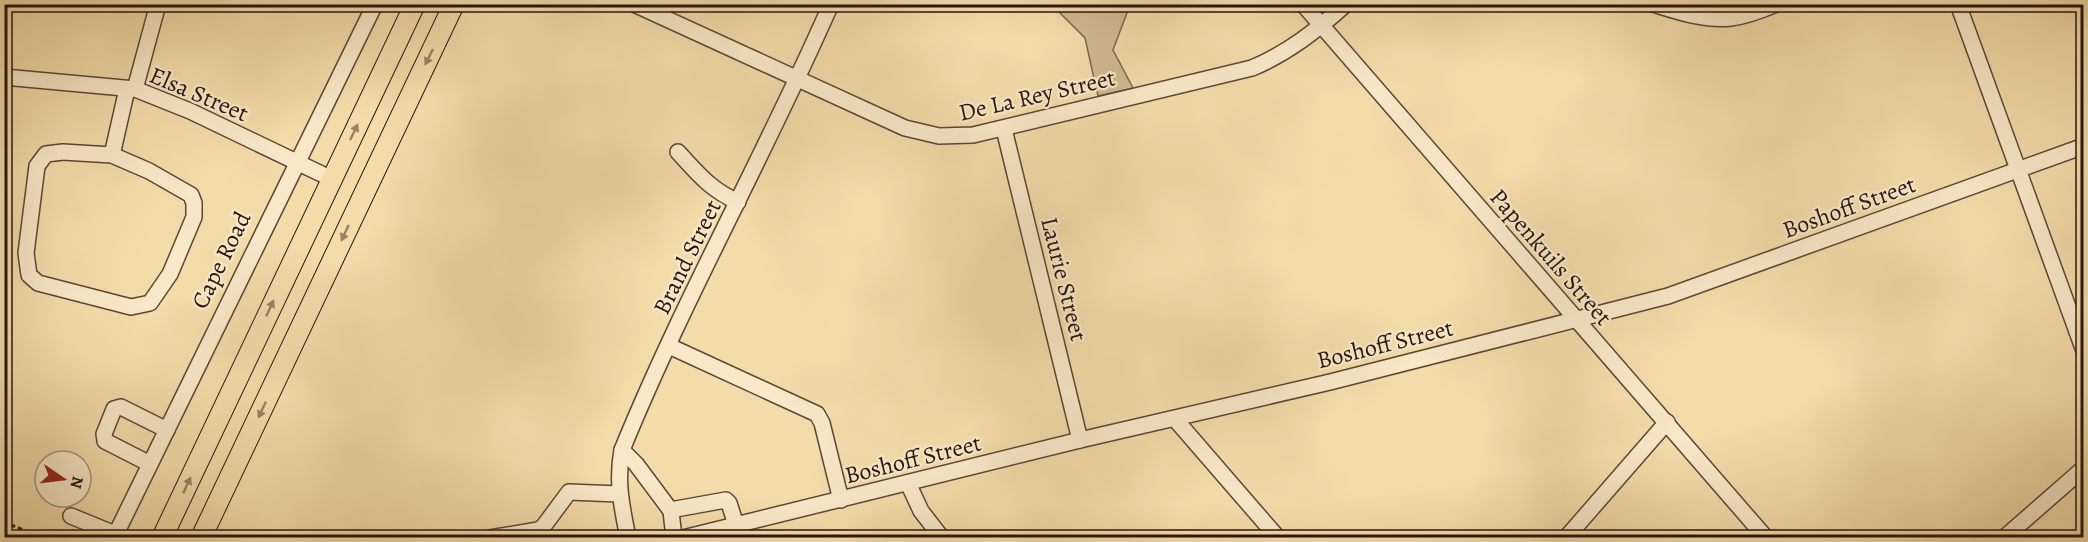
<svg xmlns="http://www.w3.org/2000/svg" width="2088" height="542" font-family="Alegreya,serif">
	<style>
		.green { fill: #d1ba90; stroke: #7c6850; stroke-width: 1.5 }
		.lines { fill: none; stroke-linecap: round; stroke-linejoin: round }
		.minor-casing { stroke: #5a4736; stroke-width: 18 }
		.major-casing { stroke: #26160f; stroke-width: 22 }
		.path { stroke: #26160f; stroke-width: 3; stroke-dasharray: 4.5 3; stroke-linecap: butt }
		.minor { stroke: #f8e8c8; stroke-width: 15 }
		.major { stroke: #f4dbaa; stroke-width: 20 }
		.oneway { fill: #978264 }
		.labels { text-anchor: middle; stroke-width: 4.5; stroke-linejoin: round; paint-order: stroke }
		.street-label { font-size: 24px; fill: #26160f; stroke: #f8e8c8 }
	</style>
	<rect width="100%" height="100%" fill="#f4dbaa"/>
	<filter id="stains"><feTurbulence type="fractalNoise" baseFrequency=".00333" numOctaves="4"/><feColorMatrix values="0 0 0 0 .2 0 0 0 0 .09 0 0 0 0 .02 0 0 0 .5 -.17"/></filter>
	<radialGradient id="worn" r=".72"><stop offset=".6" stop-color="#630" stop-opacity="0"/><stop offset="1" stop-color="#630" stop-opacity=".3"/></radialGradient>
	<polygon class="green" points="1052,5 1130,5 1113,50 1133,88 1098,96 1085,38"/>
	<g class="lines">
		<g class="minor-casing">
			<g id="minor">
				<path d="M634,4L905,128L939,136L973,135L1252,68C1288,53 1317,30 1346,4"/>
				<polyline points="1303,4 1766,538"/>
				<path d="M1653,4C1679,12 1705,21 1731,18C1747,16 1762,10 1776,4"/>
				<polyline points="1958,4 2084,351"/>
				<polyline points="4,77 135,89 190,111 332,179"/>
				<polyline points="135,89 158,4"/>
				<polyline points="1004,129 1080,440"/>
				<polygon points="63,152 112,155 149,171 191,195 194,203 194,217 170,274 150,303 131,307 38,283 29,275 26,253 37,166 46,154"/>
				<path d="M678,152C698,174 710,189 738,202"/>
				<polyline points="112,155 127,89"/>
				<polyline points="669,346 817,414 822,423 841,500"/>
				<polyline points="1175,419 1278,538"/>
				<polyline points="622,450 636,464 671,511"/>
				<polyline points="150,464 105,441 104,434 114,409 121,407 167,430"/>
				<polyline points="908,483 921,511 942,538"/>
				<polyline points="71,516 115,534"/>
				<polyline points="114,538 375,4"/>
				<polyline points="490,538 538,530 543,527 569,492 619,494"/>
				<path d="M628,538C622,507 616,482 622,450C684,298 765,155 831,4"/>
				<polyline points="674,538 671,511 676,509 726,500 729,503 736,525"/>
				<polyline points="683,538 1080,440 1330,382 1668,296 2084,146"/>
				<polyline points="1566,538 1667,422"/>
				<polyline points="2004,538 2084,468"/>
			</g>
		</g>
		<g class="major-casing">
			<g id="major">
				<polyline points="162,538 415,4"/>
				<polyline points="201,538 454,4"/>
			</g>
		</g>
		<polyline class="path" points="4,522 43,538"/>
		<use href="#minor" class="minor"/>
		<use href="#major" class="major"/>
	</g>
	<defs><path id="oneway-solid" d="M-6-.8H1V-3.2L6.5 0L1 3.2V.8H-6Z" transform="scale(1.5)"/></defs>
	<g class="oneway">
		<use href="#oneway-solid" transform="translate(429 57) rotate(116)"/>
		<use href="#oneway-solid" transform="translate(354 132) rotate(-64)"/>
		<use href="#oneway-solid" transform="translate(345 233) rotate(115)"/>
		<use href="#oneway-solid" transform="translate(270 308) rotate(-65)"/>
		<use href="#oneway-solid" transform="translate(262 410) rotate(115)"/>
		<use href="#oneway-solid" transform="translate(187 485) rotate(-65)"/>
	</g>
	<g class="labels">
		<g class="street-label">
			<text transform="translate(199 94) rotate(23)" y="8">Elsa Street</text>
			<text transform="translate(1037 95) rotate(-13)" y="8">De La Rey Street</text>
			<text transform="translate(1849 207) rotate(-20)" y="8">Boshoff Street</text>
			<text transform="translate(687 257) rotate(-64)" y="8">Brand Street</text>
			<text transform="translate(1551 257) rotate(49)" y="8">Papenkuils Street</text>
			<text transform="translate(221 260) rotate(-64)" y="8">Cape Road</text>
			<text transform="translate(1064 279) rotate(76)" y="8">Laurie Street</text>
			<text transform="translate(1385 344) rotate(-14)" y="8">Boshoff Street</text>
			<text transform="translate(913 459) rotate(-14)" y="8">Boshoff Street</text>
		</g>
	</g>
	<rect width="2088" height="542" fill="none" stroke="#f4dbaa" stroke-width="24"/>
	<rect x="6" y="6" width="2076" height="530" fill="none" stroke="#26160f" stroke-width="3"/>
	<rect x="12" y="12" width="2064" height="518" fill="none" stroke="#26160f" stroke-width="1.5"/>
	<g transform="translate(63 479) rotate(104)"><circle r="28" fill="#f8e8c8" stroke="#a4947e" stroke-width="1.5"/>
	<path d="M0-4.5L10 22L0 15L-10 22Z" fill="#8f2418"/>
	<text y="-9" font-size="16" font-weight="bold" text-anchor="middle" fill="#26160f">N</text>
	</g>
	<rect width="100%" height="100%" filter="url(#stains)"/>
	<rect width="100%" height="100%" fill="url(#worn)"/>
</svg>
